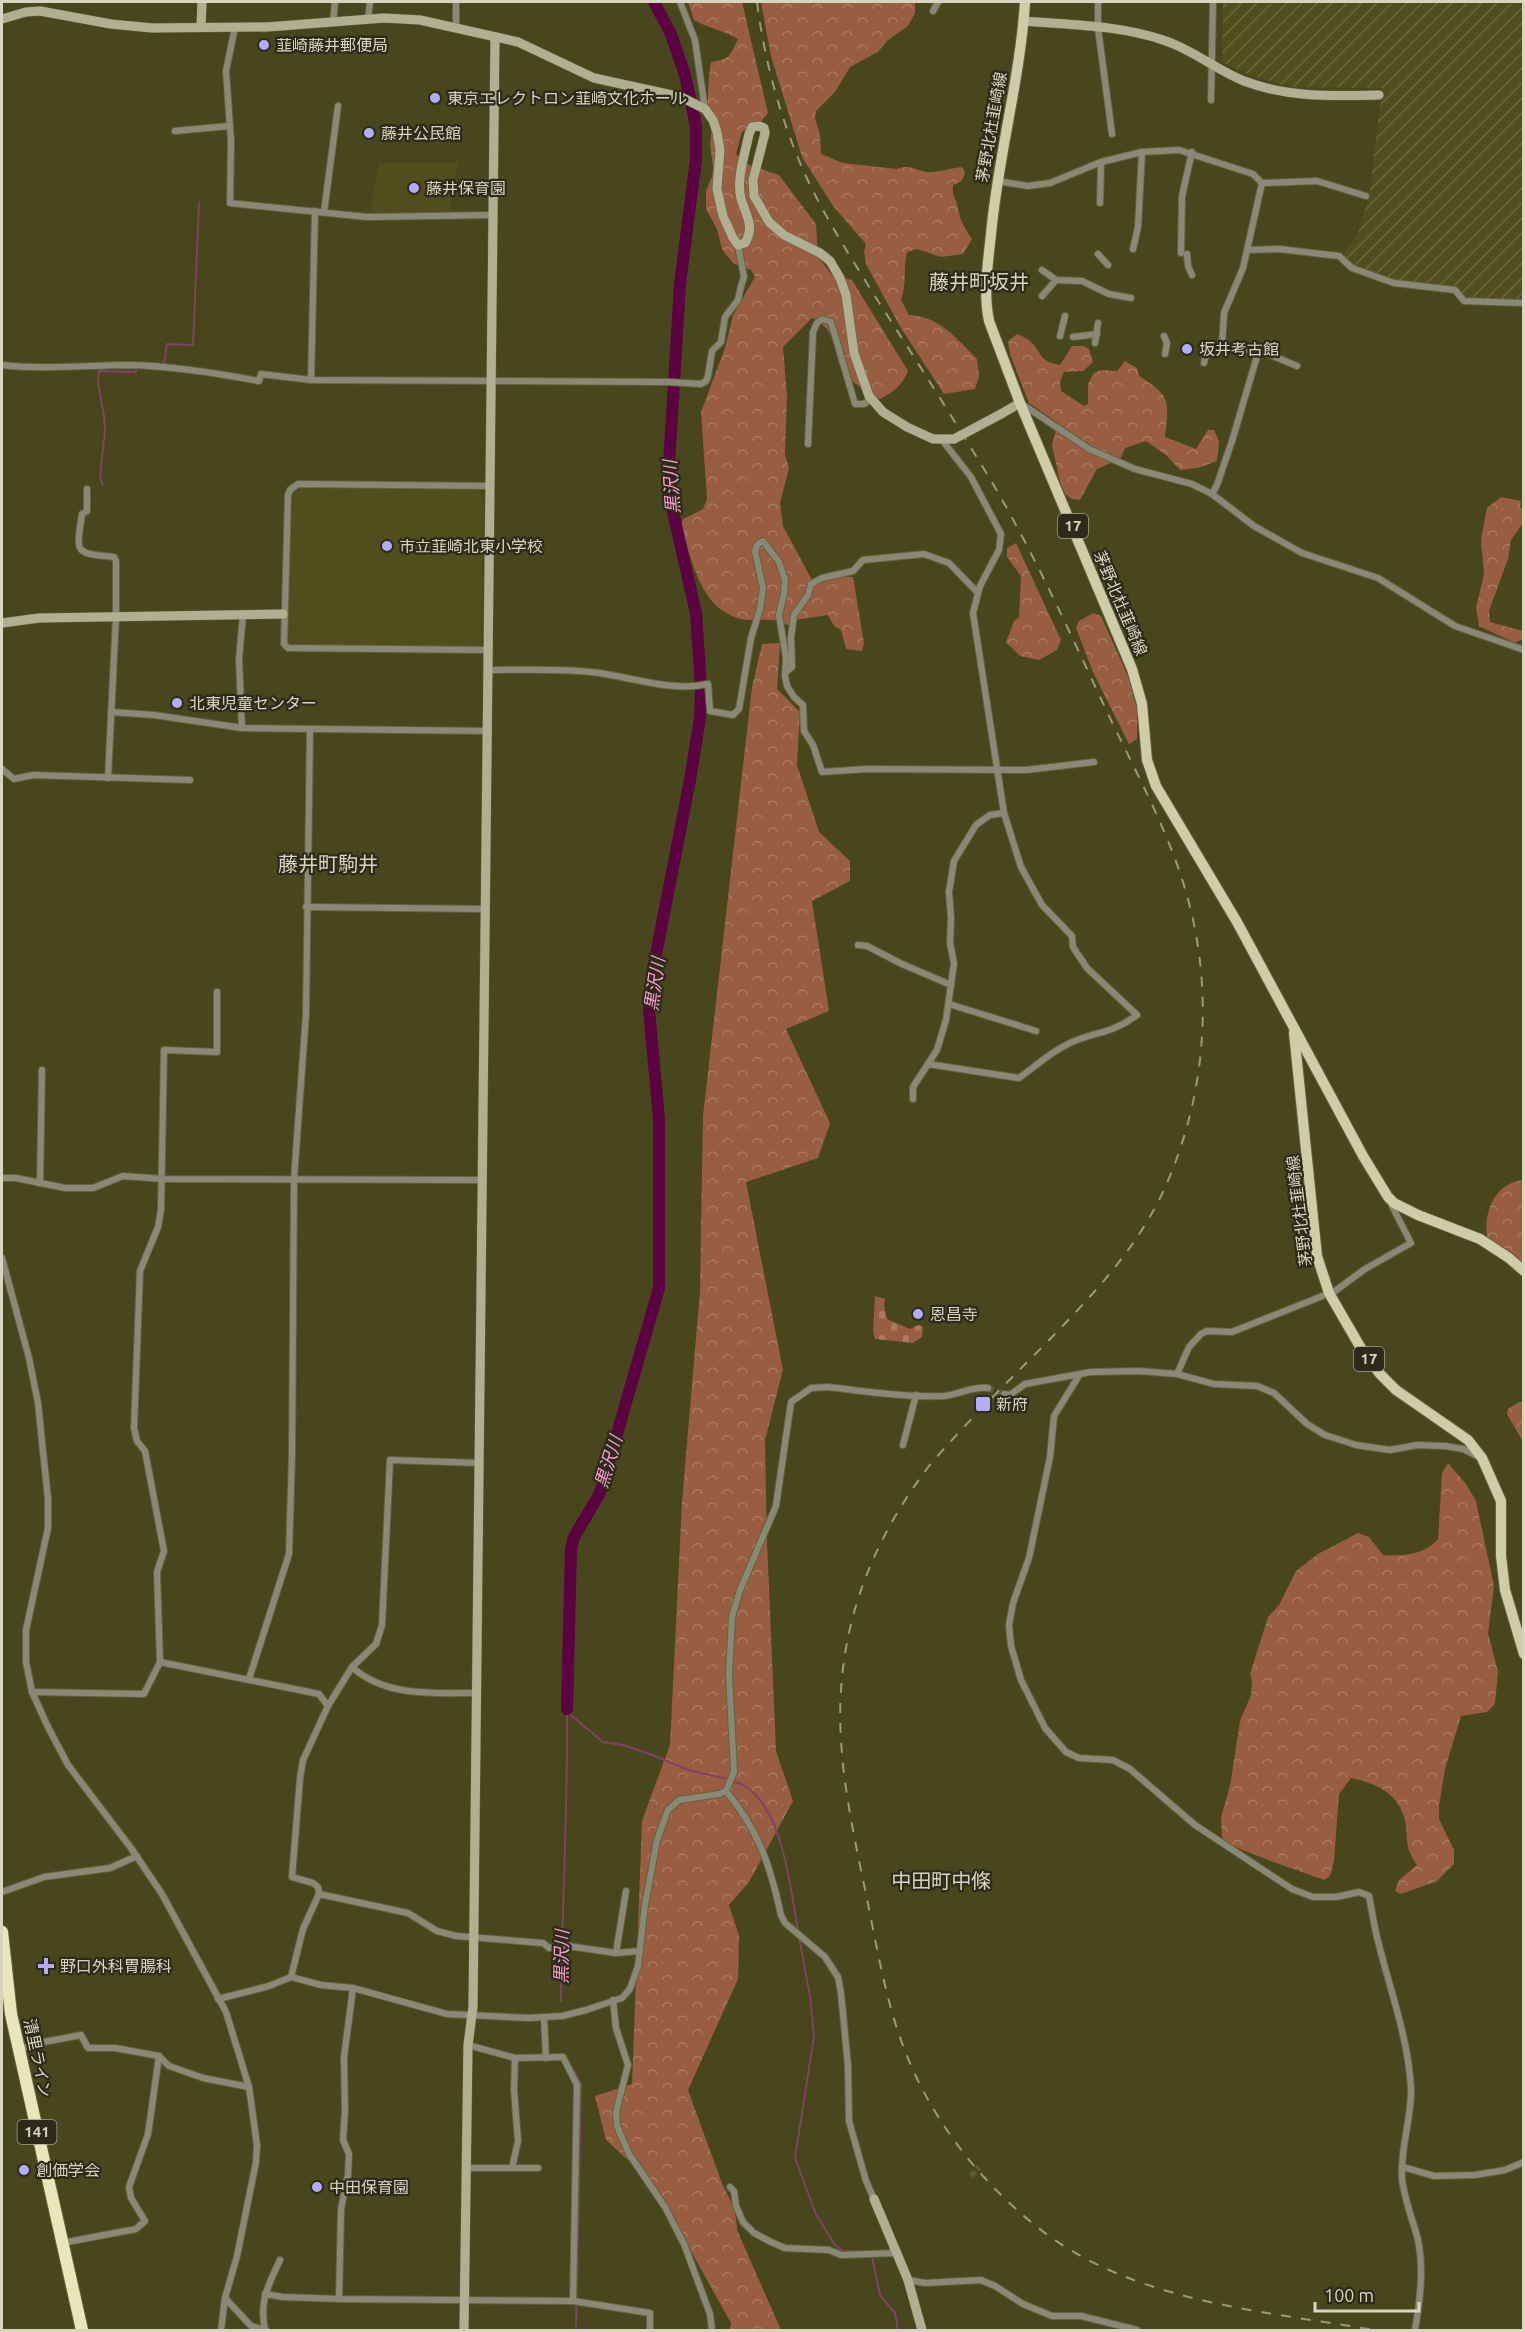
<svg xmlns="http://www.w3.org/2000/svg" width="1525" height="2332" font-family="Ubuntu,'Noto Sans JP',sans-serif">
	<style>
		.built { fill: #514e1d }
		.industrial { fill: url(#industrial-furrows) }
		.forest { fill: url(#forest-crowns) }
		.cemetery { fill: url(#cemetery-stones) }
		.lines { fill: none; stroke-linecap: round; stroke-linejoin: round }
		.stream { stroke: #804266; stroke-width: 2 }
		.river { stroke: #5b0340; stroke-width: 12 }
		.street-tunnel { stroke: #5d5c35; stroke-width: 6; stroke-dasharray: 6 3; stroke-linecap: butt }
		.street-casing { stroke: #64633e; stroke-width: 8 }
		.secondary-casing { stroke: #64633e; stroke-width: 10 }
		.primary-casing { stroke: #64633e; stroke-width: 12 }
		.highway-casing { stroke: #64633e; stroke-width: 14 }
		.street { stroke: #898977; stroke-width: 6 }
		.secondary { stroke: #b0af92; stroke-width: 9 }
		.primary { stroke: #cecda7; stroke-width: 10 }
		.highway { stroke: #e9e7ba; stroke-width: 12 }
		.rail { stroke: #9a997b; stroke-width: 2; stroke-dasharray: 10 10; stroke-linecap: butt }
		.secondary-bridge-casing { stroke: #64633e; stroke-width: 10; stroke-linecap: butt }
		.secondary-bridge { stroke: #b0af92; stroke-width: 9 }
		.poi-dot { fill: #b1adfa; stroke: #2c2b1a; stroke-width: 2 }
		.labels { text-anchor: middle; stroke-width: 4.5; stroke-linejoin: round; paint-order: stroke }
		.shield { fill: #2c2b1a; stroke: #a3a38e; stroke-width: 1.5 }
		.shield-label { font-size: 15px; font-weight: bold; fill: #d6d6c0 }
		.poi-label { font-size: 16px; fill: #d6d6c0; stroke: #2c2b1a; text-anchor: start }
		.street-label { font-size: 16px; fill: #d6d6c0; stroke: #2c2b1a }
		.water-label { font-size: 18px; font-style: italic; fill: #f99bcf; stroke: #2c2b1a }
		.quarter-label { font-size: 20px; fill: #d6d6c0; stroke: #2c2b1a }
	</style>
	<defs>
		<pattern id="industrial-furrows" width="10" height="10" patternUnits="userSpaceOnUse" patternTransform="scale(1.5)"><rect width="10" height="10" fill="#514e1d"/><path d="M-1 1l2-2M0 10L10 0M9 11l2-2" fill="none" stroke="#69673c"/></pattern>
		<pattern id="forest-crowns" width="20" height="18" patternUnits="userSpaceOnUse" patternTransform="scale(1.5)"><rect width="20" height="18" fill="#995d41"/><path d="M2 6a3 3 0 1 1 6 0M12 15a3 3 0 1 1 6 0" fill="none" stroke="#ab7b63"/></pattern>
		<pattern id="cemetery-stones" width="16" height="16" patternUnits="userSpaceOnUse" patternTransform="scale(1.5)"><rect width="16" height="16" fill="#995d41"/><path d="M2 7V4a2 2 0 0 1 4 0v3zM10 15v-3a2 2 0 0 1 4 0v3z" fill="#ab7b63"/></pattern>
	</defs>
	<rect width="100%" height="100%" fill="#48461d"/>
	<g class="built">
		<polygon points="379,163 458,163 450,212 372,213 372,198"/>
		<polygon points="302,488 479,490 484,499 482,647 294,646 287,644 292,495"/>
	</g>
	<polygon class="industrial" points="1223,2 1523,2 1523,301 1465,299 1456,287 1393,280 1354,265 1342,256 1358,233 1369,197 1382,88 1290,87 1249,75 1222,62"/>
	<g class="forest">
		<path d="M688,2H742L768,113L760,123L742,132L736,154L749,165L779,175L816,224L818,257L832,275L852,280L908,371C903,384 893,393 880,399C869,392 853,384 845,374C829,352 842,333 812,318L783,347L787,396L785,455L789,468L780,503L783,526L813,582L819,584L837,576L853,577L864,643L862,651L846,649L841,630L834,626L828,615L795,620L791,626C785,624 779,622 773,620C763,619 751,621 741,619C700,609 693,562 681,527L683,519L703,509L707,499L701,412L725,348L733,315L755,277L751,270L733,263L722,249L717,229L706,209V191L712,177L713,167L710,144L712,125L707,119C709,100 707,81 711,62C730,59 730,56 738,39C724,30 709,29 694,20Z"/>
		<path d="M761,2H915V13L908,26L888,40L878,52L850,67L835,92L816,111L815,118L820,135L821,154L843,163L897,169C909,164 915,170 926,172C937,173 951,168 962,167L965,173L962,181L953,185C952,197 956,198 958,208C961,223 963,225 972,239L963,254L941,257L917,249L907,252C903,268 907,285 901,300L909,315C939,316 957,339 977,359L979,376L975,389L944,394L901,328L866,264L864,252L866,244L833,206L802,157L771,56Z"/>
		<path d="M1017,334C1021,336 1027,338 1030,341C1043,353 1038,361 1060,365L1072,346H1084L1089,349L1093,362L1083,371L1064,372L1060,382L1061,391L1084,406L1088,404V384L1094,373L1101,370L1117,371L1125,361L1137,368L1139,376C1171,396 1169,400 1165,437L1196,449L1208,430H1214L1219,441L1217,461L1198,468L1180,470L1166,455L1146,441L1125,448L1120,459L1097,469L1080,500L1072,499L1065,494L1060,482L1052,445L1058,423L1029,403L1010,354L1008,341Z"/>
		<polygon points="1501,497 1521,501 1520,508 1523,507 1523,523 1511,540 1508,559 1489,611 1490,622 1523,631 1522,639 1515,643 1479,626 1476,608 1484,574 1481,540 1487,508"/>
		<polygon points="1016,543 1061,640 1057,650 1039,660 1020,656 1006,642 1014,621 1019,617 1021,576 1007,557 1007,548"/>
		<polygon points="1093,613 1101,616 1130,681 1137,709 1137,739 1129,744 1093,672 1076,628 1079,621"/>
		<path d="M780,643L777,689L800,712L797,765L819,832L850,861V881L812,901L829,1011L786,1029L830,1123L818,1158L746,1182L783,1370L765,1440L767,1541L776,1751L793,1801L749,1882L729,1905L739,1936L738,1979L688,2090L723,2186C731,2200 737,2214 737,2230L781,2330H730L731,2323L653,2183L606,2140L595,2096L632,2084L642,1821L670,1745L682,1502L700,1291L703,1116L752,687L762,644Z"/>
		<path d="M1523,1180H1524L1523,1262L1487,1237C1483,1210 1496,1183 1523,1180Z"/>
		<polygon points="1519,1402 1523,1402 1523,1442 1507,1414 1508,1409"/>
		<path d="M1448,1463L1466,1484L1476,1501L1494,1586L1488,1633L1498,1672L1495,1704L1487,1712L1461,1716L1445,1769L1439,1806V1819L1454,1850V1864L1437,1881L1401,1894L1395,1891L1399,1880L1417,1865C1402,1844 1410,1838 1404,1817C1397,1792 1374,1783 1351,1778L1339,1794L1334,1861L1330,1876L1324,1880L1271,1861L1225,1843L1222,1836L1221,1817L1230,1786L1240,1721L1251,1695L1252,1681L1250,1674L1268,1617L1279,1605L1296,1571L1318,1554L1358,1533L1369,1537L1383,1555C1403,1556 1425,1555 1438,1539L1442,1473Z"/>
	</g>
	<polygon class="cemetery" points="875,1296 885,1299 884,1305 887,1319 910,1329 918,1325 923,1327 922,1337 913,1343 875,1339 873,1331"/>
	<g class="lines">
		<g class="stream">
			<polyline points="164,364 167,344 193,345 199,202"/>
			<polyline points="103,485 100,477 105,430 104,416 98,383 99,371 136,372 136,365"/>
			<polyline points="567,1709 571,1715 603,1742 623,1745 655,1756 688,1770 728,1779"/>
			<path d="M733,1781C783,1794 790,1889 798,1931"/>
			<polyline points="799,1937 810,1996 814,2036 795,2158 816,2214 835,2245 843,2251 857,2251"/>
			<path d="M561,2001C562,1904 568,1807 567,1709"/>
			<polyline points="572,2067 581,2084 576,2330"/>
			<polyline points="872,2257 880,2295 895,2313 898,2330"/>
		</g>
		<polyline class="river" points="567,1709 571,1549 574,1537 600,1493 659,1288 659,1119 649,1010 652,975 690,780 700,718 701,687 696,613 670,499 669,464 680,284 696,160 696,126 685,75 671,34 654,2"/>
		<g class="street-tunnel">
			<polyline points="988,1388 1004,1394"/>
			<polyline points="971,2176 979,2167"/>
		</g>
		<g class="street-casing">
			<g id="street">
				<polyline points="456,2 456,27"/>
				<polyline points="680,2 695,40 705,109"/>
				<polyline points="1098,2 1098,28 1112,134"/>
				<polyline points="933,11 938,2"/>
				<polyline points="368,19 370,2"/>
				<polyline points="333,22 335,2"/>
				<polyline points="235,27 226,71 231,141 230,203 367,217 492,215"/>
				<polyline points="1211,100 1213,2"/>
				<polyline points="175,131 229,126"/>
				<polyline points="997,181 1028,186 1050,183 1101,162 1142,152 1179,150 1253,174 1262,183 1317,181 1366,196"/>
				<polyline points="1100,203 1101,162"/>
				<polyline points="315,211 311,380 668,382 701,384 706,381 708,376 712,351 721,342 725,317 738,300 741,286 744,277 738,245"/>
				<polyline points="324,212 338,106"/>
				<polyline points="1133,249 1138,227 1142,152"/>
				<polyline points="1247,250 1279,249 1339,256 1352,268 1394,283 1455,290 1464,301 1524,303"/>
				<polyline points="1181,253 1182,196 1192,152"/>
				<polyline points="1098,254 1108,265"/>
				<polyline points="1187,254 1188,266 1192,275"/>
				<polyline points="1042,270 1056,280 1082,281 1109,294 1131,298"/>
				<polyline points="1042,296 1056,280"/>
				<polyline points="1060,336 1065,316"/>
				<polyline points="1164,336 1167,343 1165,354"/>
				<polyline points="1073,337 1097,334"/>
				<polyline points="1095,343 1098,323"/>
				<polyline points="1258,353 1266,353 1297,366"/>
				<polyline points="1204,363 1208,345"/>
				<path d="M2,365C45,370 87,365 131,365C174,366 216,373 259,381L261,374L311,380"/>
				<polyline points="1022,404 1089,449 1135,469 1192,484 1212,494 1254,526 1302,553 1378,578 1455,626 1524,650"/>
				<polyline points="808,444 813,332 817,323 822,319 831,322 855,404 864,404 871,399"/>
				<path d="M87,489V511L82,514C76,554 74,553 114,557L116,561V617L108,778"/>
				<polyline points="1212,494 1217,485 1232,441 1258,353 1242,348 1222,346 1224,313 1243,268 1262,183"/>
				<polyline points="488,650 288,648 284,644 288,495 290,490 298,484 490,486"/>
				<path d="M489,670C523,670 565,668 599,673C635,678 672,692 708,684L710,711L733,715L739,709L751,638L760,609L763,588L755,551L758,544L763,541L779,562L785,580L784,593L779,615L786,658L785,676L787,686L794,697L803,705L804,731L813,745L822,772L867,769L1026,770L1094,762"/>
				<polyline points="786,672 792,667 791,637 794,615 808,595 811,584 822,578 853,571 863,560 924,554 949,563 978,593"/>
				<polyline points="111,712 154,715 242,728 488,731"/>
				<polyline points="242,728 239,659 243,615"/>
				<polyline points="2,769 14,779 33,775 190,780"/>
				<polyline points="306,907 486,909"/>
				<polyline points="858,945 867,946 902,964 951,985"/>
				<polyline points="949,1004 1036,1031"/>
				<path d="M928,1064L1019,1078C1036,1066 1049,1053 1068,1044C1095,1031 1110,1035 1137,1015L1087,968L1073,947L1072,936L1042,905L1021,867L1004,813L973,613L980,586L999,550L1001,534L971,477L942,440"/>
				<polyline points="913,1099 913,1087 937,1050 946,1020 954,963 950,943 951,918 949,892 954,861 976,825 990,815 1004,813"/>
				<polyline points="2,1178 16,1178 65,1188 93,1188 123,1176 163,1179 483,1180"/>
				<polyline points="40,1183 42,1070"/>
				<polyline points="2,1258 29,1358 38,1403 48,1499 48,1528 26,1630 26,1662 32,1692 48,1727 68,1765 131,1848 162,1894 226,2012 249,2087 257,2145 256,2162 237,2256 225,2298 221,2330"/>
				<path d="M1080,1374L1054,1416L1050,1457L1029,1558L1013,1603L1009,1625L1011,1646L1021,1680L1045,1728L1066,1752L1079,1758L1113,1760L1130,1769L1195,1825L1292,1889L1313,1897H1336L1359,1892L1369,1896C1372,1911 1374,1926 1378,1941C1390,1990 1408,2037 1411,2088C1412,2118 1400,2147 1402,2178C1404,2199 1413,2220 1418,2240C1424,2270 1420,2301 1415,2330"/>
				<polyline points="1177,1374 1189,1347 1201,1334 1207,1331 1232,1332 1335,1291 1365,1269 1411,1243 1392,1206 1393,1204"/>
				<polyline points="1004,1394 1010,1395 1025,1384 1091,1372 1139,1371 1177,1374 1214,1384 1257,1386 1274,1393 1307,1424 1325,1435 1356,1445 1390,1450 1417,1445 1445,1446 1463,1449 1479,1457"/>
				<polyline points="903,1445 916,1395"/>
				<polyline points="160,1662 319,1694 328,1706"/>
				<path d="M352,1667C385,1697 433,1693 475,1693"/>
				<polyline points="249,1679 289,1554 292,1455 294,1179 306,1014 310,729"/>
				<polyline points="32,1692 144,1694 160,1662 157,1572 164,1551 145,1451 137,1441 134,1428 140,1271 158,1227 161,1210 164,1050 217,1052 217,992"/>
				<path d="M726,1791C759,1831 770,1865 781,1915L785,1923L825,1957L838,1977L841,1993L848,2066L849,2121L866,2181L874,2199"/>
				<polyline points="2,1892 44,1877 110,1868 137,1856"/>
				<polyline points="319,1894 408,1913 437,1931 456,1936 543,1943 549,1948 568,1946 616,1953 640,1951"/>
				<polyline points="616,1953 626,1891"/>
				<polyline points="291,1977 303,1929 319,1894 318,1887 313,1883 292,1877 300,1778 303,1760 328,1706 352,1667 376,1644 382,1625 390,1460 479,1463"/>
				<path d="M218,1999L269,1986L291,1977L321,1985L353,1988L447,2014L529,2018L562,2016L586,2010L622,1998L630,1989L638,1966L645,1905L657,1840L668,1810L679,1800L719,1794L726,1791L734,1772L729,1674L732,1617L740,1590L776,1506L791,1402L811,1388L828,1387C864,1391 908,1398 944,1396C960,1394 973,1386 988,1388"/>
				<polyline points="613,2000 616,2028 628,2065 616,2112 617,2126 629,2154 665,2207 684,2244 710,2314 712,2330"/>
				<polyline points="544,2017 546,2058"/>
				<polyline points="468,2045 515,2058 563,2057 577,2085 573,2301"/>
				<polyline points="19,2049 44,2042 81,2035 88,2048 115,2048 159,2056 169,2066 203,2078 249,2087"/>
				<polyline points="1403,2167 1434,2176 1475,2175 1505,2170 1524,2162"/>
				<polyline points="465,2168 538,2168"/>
				<polyline points="512,2168 518,2141 514,2090 515,2058"/>
				<polyline points="730,2187 734,2191 736,2206 743,2222 754,2233 771,2242 785,2248 829,2250 841,2255 896,2253"/>
				<polyline points="62,2243 136,2229 145,2221 131,2198 129,2187 148,2134 159,2056"/>
				<polyline points="908,2280 925,2283 981,2280 995,2286 1023,2304 1052,2316 1081,2316 1137,2330"/>
				<polyline points="265,2294 283,2297 339,2299 573,2301 650,2313 650,2330"/>
				<polyline points="225,2298 251,2326 266,2330"/>
				<polyline points="339,2299 341,2209 348,2175 349,2154 343,2140 345,2111 344,2057 353,1988"/>
				<path d="M265,2330C259,2301 268,2286 280,2260"/>
			</g>
		</g>
		<g class="secondary-casing">
			<g id="secondary">
				<path d="M2,19L26,12L40,11L111,24L152,28L267,27L384,18L420,20L518,42L594,78L681,97L705,109L713,120L717,132L720,150L717,189L723,216L733,238L738,245L745,243C755,227 746,215 741,199C736,179 745,154 749,134L752,127L759,126L764,128L765,133L753,180L754,196L769,222L784,235L820,253L830,261L840,278L846,295L854,353L869,396L883,412L907,427L933,439H954"/>
				<path d="M1024,21C1070,25 1119,25 1163,40C1192,49 1216,70 1244,81C1289,98 1333,96 1379,95"/>
				<polyline points="201,27 202,2"/>
				<polyline points="1001,414 1020,403"/>
				<polyline points="2,623 39,618 283,614"/>
				<polyline points="874,2199 908,2280 922,2330"/>
				<polyline points="464,2330 468,2045 473,2007 495,37"/>
			</g>
		</g>
		<g class="primary-casing">
			<g id="primary">
				<path d="M1025,2C1020,80 998,156 991,234C988,263 983,292 989,321L1020,403L1132,669L1142,704L1147,760L1156,786L1237,922L1363,1156L1388,1197L1394,1203L1418,1215L1480,1239L1509,1258L1524,1271"/>
				<polyline points="1294,1033 1317,1256 1329,1293 1362,1350 1380,1374 1396,1390 1468,1440 1482,1458 1501,1501 1501,1556 1505,1590 1524,1654"/>
			</g>
		</g>
		<g class="highway-casing">
			<polyline id="highway" points="2,1932 11,2014 82,2330"/>
		</g>
		<use href="#street" class="street"/>
		<use href="#secondary" class="secondary"/>
		<use href="#primary" class="primary"/>
		<use href="#highway" class="highway"/>
		<path class="rail" d="M757,2C764,59 780,117 803,170C824,216 851,258 878,301C911,352 944,404 976,456C1025,534 1063,618 1102,701C1131,764 1167,826 1186,892C1215,992 1206,1100 1162,1194C1136,1248 1097,1290 1056,1333C1013,1377 969,1419 929,1466C885,1524 854,1588 844,1661C833,1736 848,1807 863,1880C875,1935 883,1991 902,2043C930,2120 984,2188 1049,2236C1143,2303 1264,2311 1374,2330"/>
		<g class="secondary-bridge-casing">
			<polyline id="secondary-bridge" points="954,439 1001,414"/>
		</g>
		<use href="#secondary-bridge" class="secondary-bridge"/>
	</g>
	<g class="poi-dot">
		<circle cx="264" cy="45" r="6"/>
		<circle cx="435" cy="98" r="6"/>
		<circle cx="369" cy="133" r="6"/>
		<circle cx="414" cy="188" r="6"/>
		<circle cx="1187" cy="349" r="6"/>
		<circle cx="387" cy="546" r="6"/>
		<circle cx="177" cy="703" r="6"/>
		<circle cx="918" cy="1314" r="6"/>
		<rect x="975" y="1396" width="16" height="16" rx="3"/>
		<path d="M43 1957h6v6h6v6h-6v6h-6v-6h-6v-6h6z"/>
		<circle cx="24" cy="2170" r="6"/>
		<circle cx="317" cy="2187" r="6"/>
	</g>
	<g class="labels">
		<g class="shield">
			<rect x="1058" y="514" width="30" height="24" rx="4.5"/>
			<rect x="1354" y="1347" width="30" height="24" rx="4.5"/>
			<rect x="17.5" y="2120" width="39" height="24" rx="4.5"/>
		</g>
		<g class="shield-label">
			<text x="1073" y="531">17</text>
			<text x="1369" y="1364">17</text>
			<text x="37" y="2137">141</text>
		</g>
		<g class="poi-label">
			<text x="276" y="51">韮崎藤井郵便局</text>
			<text x="447" y="104">東京エレクトロン韮崎文化ホール</text>
			<text x="381" y="139">藤井公民館</text>
			<text x="426" y="194">藤井保育園</text>
			<text x="1199" y="355">坂井考古館</text>
			<text x="399" y="552">市立韮崎北東小学校</text>
			<text x="189" y="709">北東児童センター</text>
			<text x="930" y="1320">恩昌寺</text>
			<text x="996" y="1410">新府</text>
			<text x="60" y="1972">野口外科胃腸科</text>
			<text x="36" y="2176">創価学会</text>
			<text x="329" y="2193">中田保育園</text>
		</g>
		<g class="street-label">
			<text transform="translate(991 127) rotate(-80)" y="6">茅野北杜韮崎線</text>
			<text transform="translate(1121 603) rotate(67)" y="6">茅野北杜韮崎線</text>
			<text transform="translate(1299 1211) rotate(-97)" y="6">茅野北杜韮崎線</text>
			<text transform="translate(38 2058) rotate(78)" y="6">清里ライン</text>
		</g>
		<g class="water-label">
			<text transform="translate(672 487) rotate(-94)" y="6">黒沢川</text>
			<text transform="translate(655 984) rotate(-82)" y="6">黒沢川</text>
			<text transform="translate(609 1462) rotate(-73)" y="6">黒沢川</text>
			<text transform="translate(562 1957) rotate(-89)" y="6">黒沢川</text>
		</g>
		<g class="quarter-label">
			<text x="979" y="289">藤井町坂井</text>
			<text x="328" y="871">藤井町駒井</text>
			<text x="941" y="1888">中田町中條</text>
		</g>
	</g>
	<rect width="1525" height="2332" fill="none" stroke="#d6d6c0" stroke-width="6"/>
	<path d="M1315 2302v9h104v-9" fill="none" stroke="#d6d6c0" stroke-width="3"/>
	<text x="1324" y="2302" font-size="18" fill="#d6d6c0" stroke="#2c2b1a" stroke-width="4.5" paint-order="stroke">100 m</text>
</svg>
